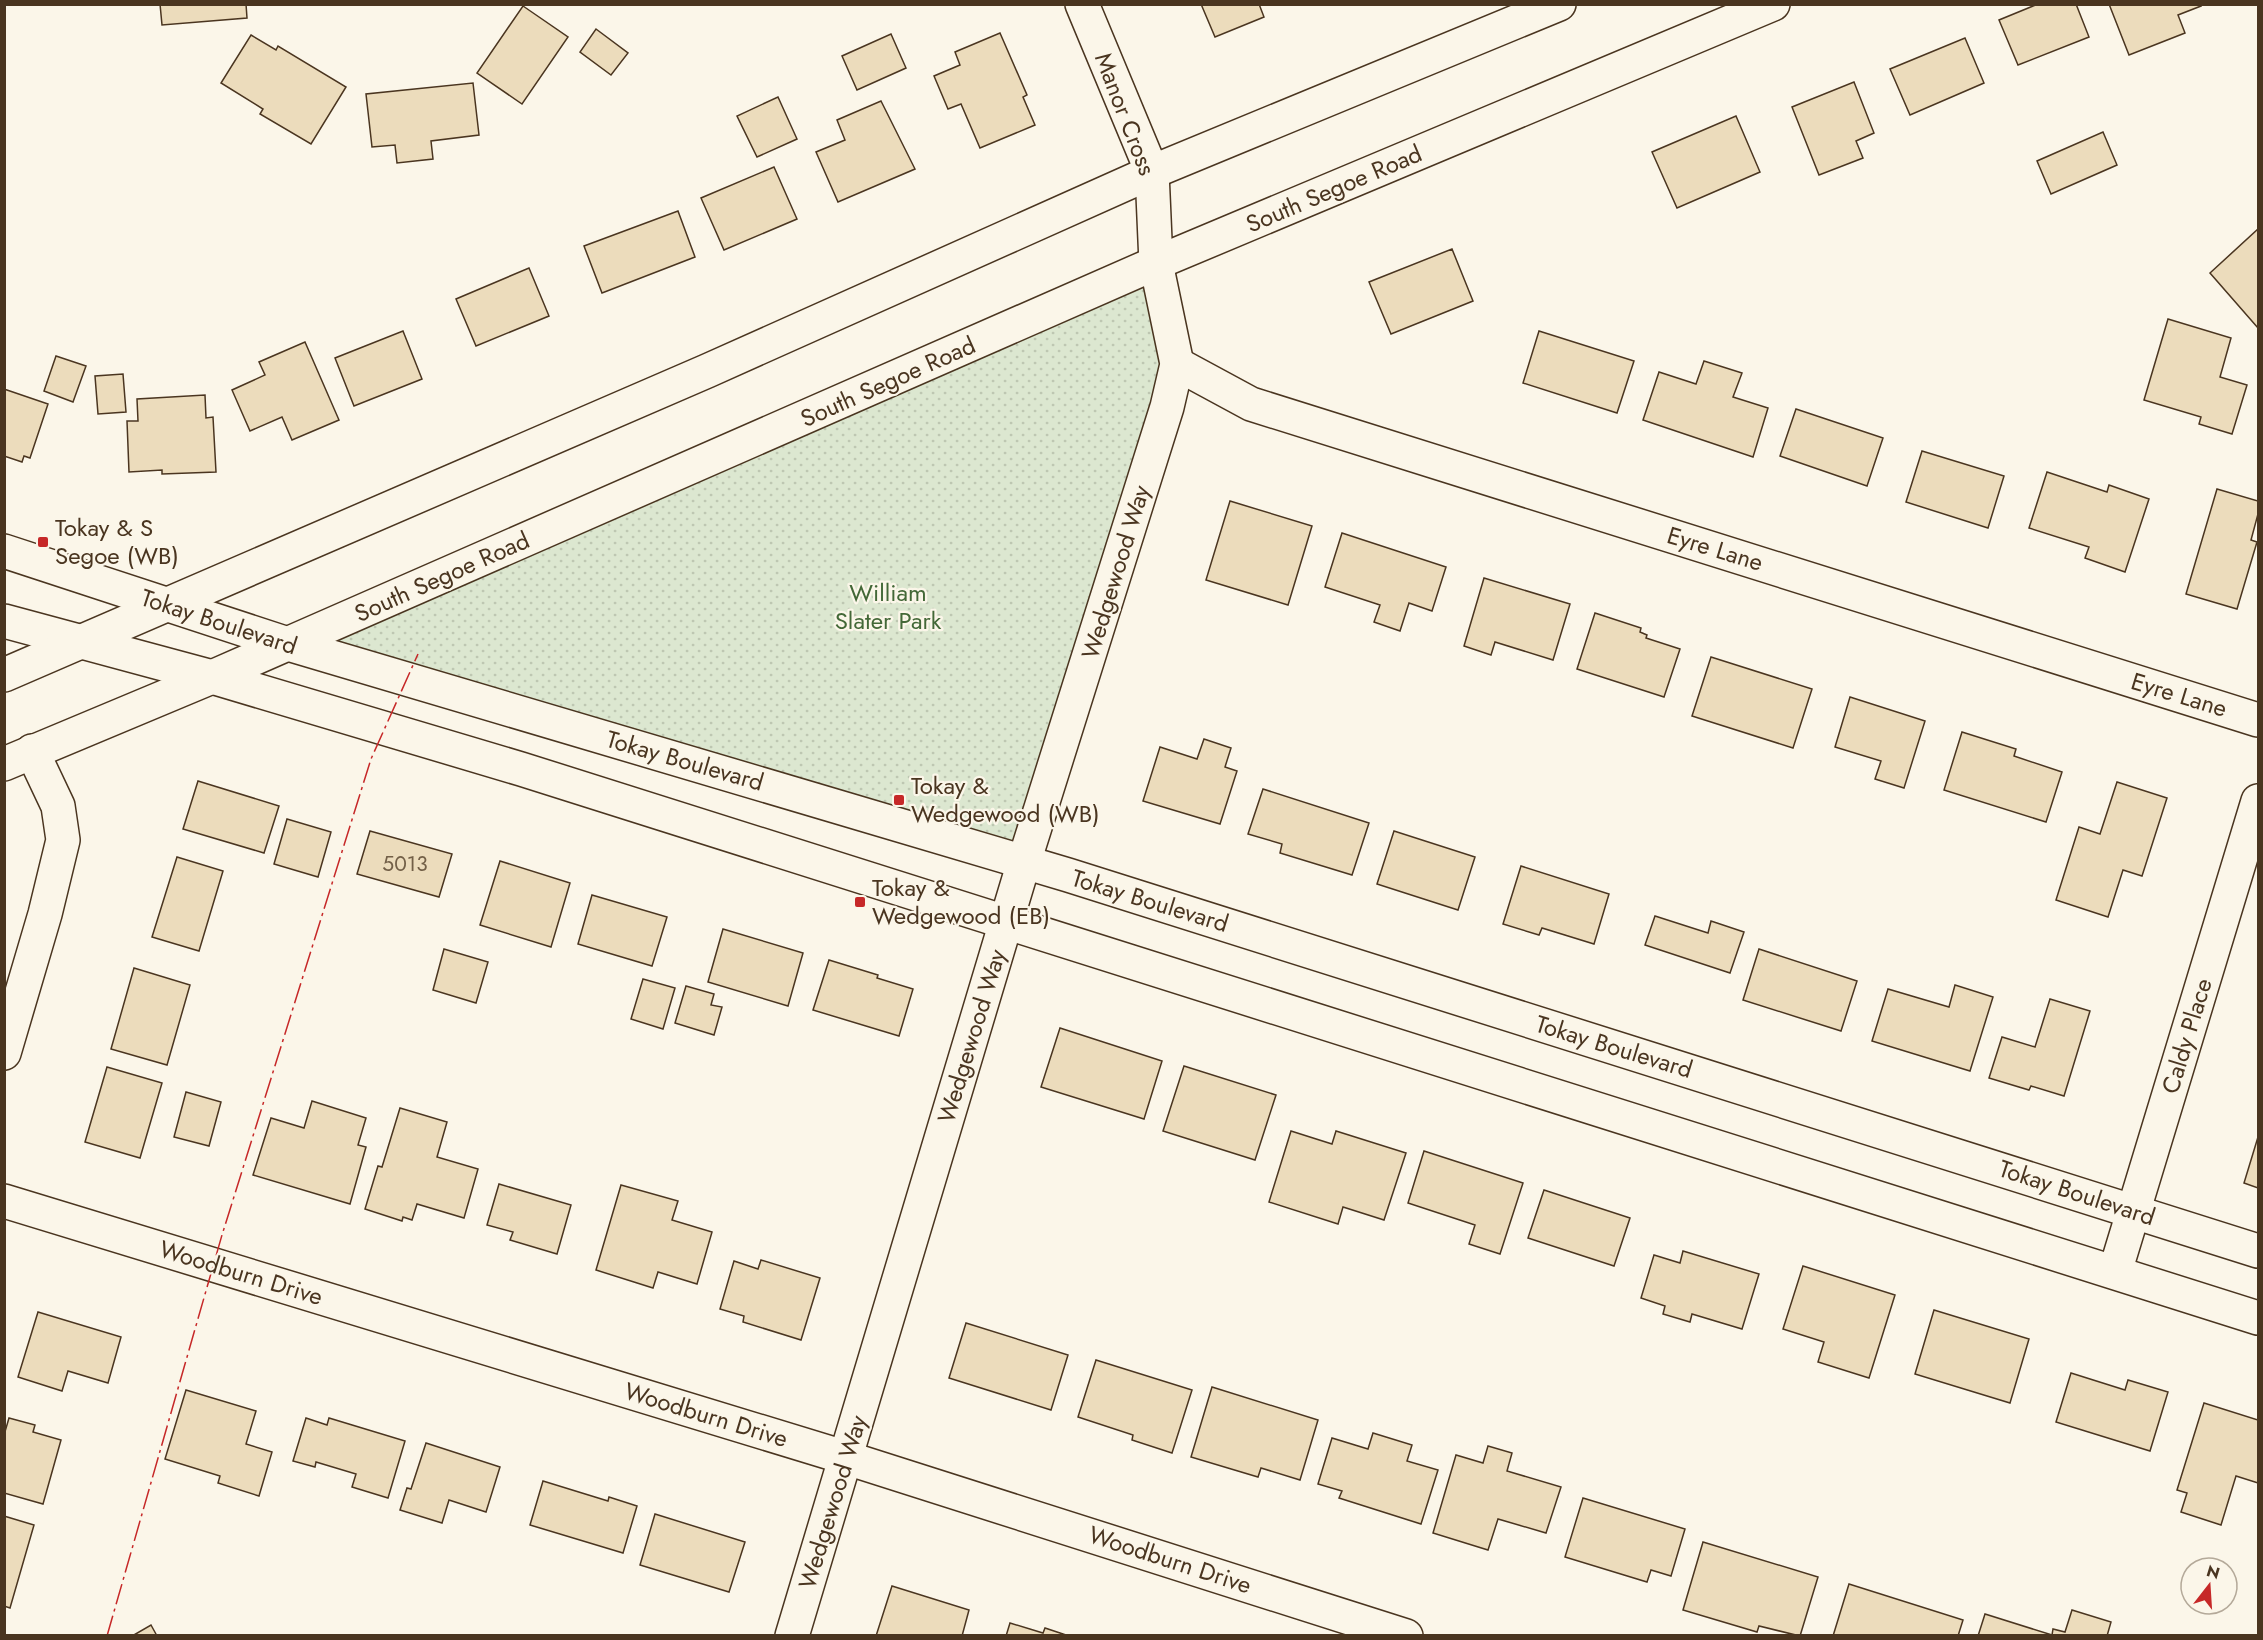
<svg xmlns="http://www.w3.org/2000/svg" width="2263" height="1640" font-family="Jost,sans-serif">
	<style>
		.green { fill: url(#green-dots); stroke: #887966; stroke-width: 1.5 }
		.building { fill: #ecdcbc; stroke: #4a3520; stroke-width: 1.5 }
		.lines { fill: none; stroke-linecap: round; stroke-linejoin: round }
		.minor-casing { stroke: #4a3520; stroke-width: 36 }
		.minor { stroke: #fbf6e9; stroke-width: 33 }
		.power { stroke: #c62828; stroke-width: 1.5; stroke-dasharray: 21 4.5 3 4.5; stroke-linecap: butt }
		.poi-dot { fill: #c62828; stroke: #fbf6e9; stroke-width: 2 }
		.labels { text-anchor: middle; stroke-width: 4.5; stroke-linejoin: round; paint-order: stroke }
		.number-label { font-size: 21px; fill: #725f47 }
		.street-label { font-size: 24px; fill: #4a3520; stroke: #fbf6e9 }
		.poi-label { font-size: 24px; fill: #4a3520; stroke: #fbf6e9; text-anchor: start }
		.park-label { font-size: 24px; fill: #436837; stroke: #fbf6e9 }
	</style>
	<defs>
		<pattern id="green-dots" width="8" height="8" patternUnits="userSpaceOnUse" patternTransform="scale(1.5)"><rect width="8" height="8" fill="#dce7d0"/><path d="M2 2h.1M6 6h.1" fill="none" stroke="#bec7b2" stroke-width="1.8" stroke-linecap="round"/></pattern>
	</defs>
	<rect width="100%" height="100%" fill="#fbf6e9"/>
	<polygon class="green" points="1156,263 1177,364 1024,862 288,644"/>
	<g class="building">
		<polygon points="160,4 246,4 247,18 162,25"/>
		<polygon points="1201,4 1259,4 1264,17 1215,37"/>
		<polygon points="2038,4 2076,4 2089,37 2018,65 1999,20"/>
		<polygon points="2109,4 2200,4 2201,6 2178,15 2185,33 2129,55"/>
		<polygon points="523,6 568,37 522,104 477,73"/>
		<polygon points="596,29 628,53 611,75 580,52"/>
		<polygon points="1000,33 1027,95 1023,97 1035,125 980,148 961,104 948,109 934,76 960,65 955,52"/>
		<polygon points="891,34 906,68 857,90 842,56"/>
		<polygon points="251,35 276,50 278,46 346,87 311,144 260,114 263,109 221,83"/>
		<polygon points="1965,38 1984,83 1910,115 1890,69"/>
		<polygon points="1854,82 1874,133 1856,141 1863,158 1819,175 1792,107"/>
		<polygon points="473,83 479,135 431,141 433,159 397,163 395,145 372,147 366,94"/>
		<polygon points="778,97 797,139 757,157 737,116"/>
		<polygon points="881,101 915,169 838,202 816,152 845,140 837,120"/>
		<polygon points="1736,116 1760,172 1677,208 1652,152"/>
		<polygon points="2103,132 2117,165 2051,194 2037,161"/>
		<polygon points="774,167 797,219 724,250 701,198"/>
		<polygon points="678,211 695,257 602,293 584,246"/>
		<polygon points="2258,229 2258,328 2210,273"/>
		<polygon points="1452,249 1473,301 1391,334 1369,282"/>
		<polygon points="529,268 549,316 476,346 456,299"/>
		<polygon points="2168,319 2231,338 2220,377 2247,385 2232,434 2199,424 2201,417 2144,400"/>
		<polygon points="403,331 422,379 354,406 335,358"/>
		<polygon points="1539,331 1634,361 1617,413 1523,383"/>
		<polygon points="305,342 339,420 292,440 282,417 250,431 232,390 265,375 259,362"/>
		<polygon points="56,356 86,366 73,402 44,391"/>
		<polygon points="1704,361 1742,373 1733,397 1768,408 1753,457 1643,420 1659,372 1696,384"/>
		<polygon points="123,374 126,412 98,414 95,376"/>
		<polygon points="4,389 48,404 30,458 24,456 22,462 4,456"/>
		<polygon points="205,395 206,418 213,417 216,472 162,474 162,470 129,472 127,421 138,421 137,399"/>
		<polygon points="1796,409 1883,438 1867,486 1780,456"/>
		<polygon points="1922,451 2004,476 1988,528 1906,502"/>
		<polygon points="2047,472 2107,492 2109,485 2149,499 2125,572 2085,558 2089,547 2029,528"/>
		<polygon points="2217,489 2258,501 2258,514 2251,540 2257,542 2237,609 2186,594"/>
		<polygon points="1230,501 1312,526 1288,605 1206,580"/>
		<polygon points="1342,533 1446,567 1432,611 1409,603 1400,631 1374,622 1380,605 1325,587"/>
		<polygon points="1484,578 1570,604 1553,660 1495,642 1491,655 1464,646"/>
		<polygon points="1595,613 1641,628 1640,632 1647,635 1646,638 1680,649 1664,697 1577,669"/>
		<polygon points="1711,657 1812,689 1793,748 1692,716"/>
		<polygon points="1850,697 1925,721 1904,788 1875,779 1881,761 1835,747"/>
		<polygon points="1962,732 2016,749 2014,756 2062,772 2046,822 1944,790"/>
		<polygon points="1204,739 1231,748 1225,767 1237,771 1220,824 1143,801 1160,747 1197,759"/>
		<polygon points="198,781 279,806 264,853 183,829"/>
		<polygon points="2117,782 2167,798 2142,876 2123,870 2108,917 2056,900 2079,827 2100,834"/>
		<polygon points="1263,789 1369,823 1352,875 1280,853 1282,844 1248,834"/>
		<polygon points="287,819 331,832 318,877 274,864"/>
		<polygon points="370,831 452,854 439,897 357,874"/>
		<polygon points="1394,831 1475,857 1458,910 1377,884"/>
		<polygon points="177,857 223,871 199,951 152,937"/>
		<polygon points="500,861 570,883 551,947 480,925"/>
		<polygon points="1521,866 1609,894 1594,944 1542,928 1539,935 1503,924"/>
		<polygon points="592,895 667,917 652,966 578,944"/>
		<polygon points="1655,916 1708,933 1711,921 1744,932 1730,973 1645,945"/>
		<polygon points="723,929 803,953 788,1006 708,982"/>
		<polygon points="444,949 488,962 476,1003 433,990"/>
		<polygon points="1759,949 1857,981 1841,1031 1743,1000"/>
		<polygon points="829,960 878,975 877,978 913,989 899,1036 813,1010"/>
		<polygon points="134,968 190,985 167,1065 111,1049"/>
		<polygon points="643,979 675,988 663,1029 631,1019"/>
		<polygon points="1955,985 1993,997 1970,1071 1872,1041 1888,989 1949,1007"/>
		<polygon points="686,986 714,994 711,1005 722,1007 714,1035 675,1023"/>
		<polygon points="2050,999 2090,1011 2064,1096 2031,1086 2029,1090 1989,1078 2002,1037 2035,1047"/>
		<polygon points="1060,1028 1162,1061 1144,1119 1041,1087"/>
		<polygon points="1184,1066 1276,1095 1255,1160 1163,1131"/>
		<polygon points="107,1067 162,1083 140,1158 85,1142"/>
		<polygon points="186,1092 221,1102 209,1146 174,1137"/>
		<polygon points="312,1101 366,1118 358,1145 366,1147 350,1204 253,1175 271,1118 304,1128"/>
		<polygon points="400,1108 447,1122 437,1157 478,1169 464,1218 417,1204 412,1220 403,1217 402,1221 365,1209 378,1166 382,1167"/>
		<polygon points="1291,1131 1332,1144 1336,1131 1406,1153 1384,1220 1343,1207 1338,1224 1269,1202"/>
		<polygon points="2258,1137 2258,1188 2244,1183"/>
		<polygon points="1424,1151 1523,1183 1500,1254 1469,1244 1475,1225 1408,1203"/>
		<polygon points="499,1184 571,1205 557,1254 510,1240 513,1232 487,1225"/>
		<polygon points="621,1185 678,1201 672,1220 712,1232 697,1284 658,1272 653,1288 596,1270"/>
		<polygon points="1544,1190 1630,1218 1614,1266 1528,1238"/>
		<polygon points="1683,1251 1759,1274 1742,1329 1692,1314 1690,1322 1663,1314 1665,1306 1641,1298 1654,1255 1680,1263"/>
		<polygon points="761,1260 820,1278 801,1340 743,1322 744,1316 720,1309 734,1261 758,1269"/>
		<polygon points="1803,1266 1895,1295 1869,1378 1818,1362 1824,1342 1783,1329"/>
		<polygon points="1934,1310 2029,1339 2010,1403 1915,1374"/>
		<polygon points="38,1312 121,1337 108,1383 68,1371 62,1391 18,1377"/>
		<polygon points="966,1323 1068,1355 1051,1410 949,1378"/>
		<polygon points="1096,1360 1192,1390 1172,1453 1132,1440 1133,1435 1078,1417"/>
		<polygon points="2071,1373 2125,1390 2128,1380 2168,1392 2150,1451 2056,1422"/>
		<polygon points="1212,1387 1318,1420 1300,1480 1261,1468 1258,1477 1191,1457"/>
		<polygon points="186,1390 256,1411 246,1444 272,1452 259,1496 218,1483 220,1476 165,1459"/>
		<polygon points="2204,1403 2258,1420 2258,1483 2236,1476 2221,1525 2181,1512 2187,1493 2177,1490"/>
		<polygon points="9,1418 35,1425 33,1432 61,1440 43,1504 4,1493 4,1435"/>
		<polygon points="306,1418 327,1425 329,1418 405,1441 388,1498 352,1487 356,1474 316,1462 315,1467 293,1461"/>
		<polygon points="1373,1433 1412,1445 1407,1461 1438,1470 1421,1524 1339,1498 1342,1491 1318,1484 1332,1438 1368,1449"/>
		<polygon points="426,1443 500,1467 486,1512 449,1500 442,1523 400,1510 407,1488 411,1489"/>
		<polygon points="1488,1446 1512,1453 1507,1471 1561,1487 1546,1533 1498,1519 1488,1550 1433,1533 1456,1455 1483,1463"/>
		<polygon points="543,1481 608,1501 609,1497 637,1506 623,1553 530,1525"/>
		<polygon points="1583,1498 1685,1529 1671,1576 1651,1570 1647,1582 1565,1557"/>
		<polygon points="655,1514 745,1542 729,1592 640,1565"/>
		<polygon points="4,1516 34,1525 10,1608 4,1606"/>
		<polygon points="1703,1542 1818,1577 1800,1636 1759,1626 1757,1632 1683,1610"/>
		<polygon points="1849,1584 1963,1620 1958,1636 1833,1636"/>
		<polygon points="892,1586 969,1610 962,1636 876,1636"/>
		<polygon points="2072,1610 2111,1622 2107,1636 1978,1636 1985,1614 2052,1635 2053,1629 2065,1632"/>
		<polygon points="1010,1623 1043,1633 1045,1628 1069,1636 1006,1636"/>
		<polygon points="151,1625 157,1636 132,1636"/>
	</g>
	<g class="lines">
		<g class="minor-casing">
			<g id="minor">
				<polyline points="1177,364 1251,404 2258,720"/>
				<polyline points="4,551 288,644 1068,875 2258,1251"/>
				<polyline points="4,621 212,677 521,769 2258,1318"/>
				<polyline points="4,675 707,371 1152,172 1559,4"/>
				<polyline points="4,764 212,677 1156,263 1773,4"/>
				<polyline points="4,1053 45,914 63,840 58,806 32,751"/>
				<polyline points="4,1201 847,1458 1406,1636"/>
				<polyline points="2115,1272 2258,801"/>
				<polyline points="792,1636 1024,862 1167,407 1177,364 1156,263 1152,172 1082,4"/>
			</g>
		</g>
		<use href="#minor" class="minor"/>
		<polyline class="power" points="107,1636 222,1235 371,759 418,654"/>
	</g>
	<g class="poi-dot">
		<rect x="37" y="536" width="12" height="12" rx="3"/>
		<rect x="893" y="794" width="12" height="12" rx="3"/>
		<rect x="854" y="896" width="12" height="12" rx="3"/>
	</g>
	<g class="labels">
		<g class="number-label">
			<text x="405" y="871">5013</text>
		</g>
		<g class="street-label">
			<text transform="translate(1125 114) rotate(69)" y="8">Manor Cross</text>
			<text transform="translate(1334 189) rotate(-23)" y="8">South Segoe Road</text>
			<text transform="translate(888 382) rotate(-24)" y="8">South Segoe Road</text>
			<text transform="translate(1715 549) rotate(17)" y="8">Eyre Lane</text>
			<text transform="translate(1116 572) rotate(-73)" y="8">Wedgewood Way</text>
			<text transform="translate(442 577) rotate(-24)" y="8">South Segoe Road</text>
			<text transform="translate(219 622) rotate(18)" y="8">Tokay Boulevard</text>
			<text transform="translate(2179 695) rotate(17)" y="8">Eyre Lane</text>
			<text transform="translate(685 761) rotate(16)" y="8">Tokay Boulevard</text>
			<text transform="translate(1150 901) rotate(17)" y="8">Tokay Boulevard</text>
			<text transform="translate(972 1036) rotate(-73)" y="8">Wedgewood Way</text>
			<text transform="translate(2187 1036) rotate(-73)" y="8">Caldy Place</text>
			<text transform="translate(1614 1047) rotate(17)" y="8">Tokay Boulevard</text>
			<text transform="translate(2077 1193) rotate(18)" y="8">Tokay Boulevard</text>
			<text transform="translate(241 1273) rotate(17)" y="8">Woodburn Drive</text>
			<text transform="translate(706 1415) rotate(17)" y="8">Woodburn Drive</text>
			<text transform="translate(833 1502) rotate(-73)" y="8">Wedgewood Way</text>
			<text transform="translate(1170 1560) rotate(18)" y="8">Woodburn Drive</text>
		</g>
		<g class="poi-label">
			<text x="55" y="536">Tokay &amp; S<tspan x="55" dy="28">Segoe (WB)</tspan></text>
			<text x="911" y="794">Tokay &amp;<tspan x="911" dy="28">Wedgewood (WB)</tspan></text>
			<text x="872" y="896">Tokay &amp;<tspan x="872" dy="28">Wedgewood (EB)</tspan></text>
		</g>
		<g class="park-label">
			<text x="888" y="601">William<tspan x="888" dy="28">Slater Park</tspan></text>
		</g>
	</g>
	<rect width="2263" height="1640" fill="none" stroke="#4a3520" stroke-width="12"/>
	<g transform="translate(2209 1586) rotate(17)"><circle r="28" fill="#fbf6e9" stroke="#b4a999" stroke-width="1.5"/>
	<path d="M0-4.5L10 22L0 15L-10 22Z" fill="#c62828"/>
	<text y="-9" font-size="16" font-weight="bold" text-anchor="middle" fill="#4a3520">N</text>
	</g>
</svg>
